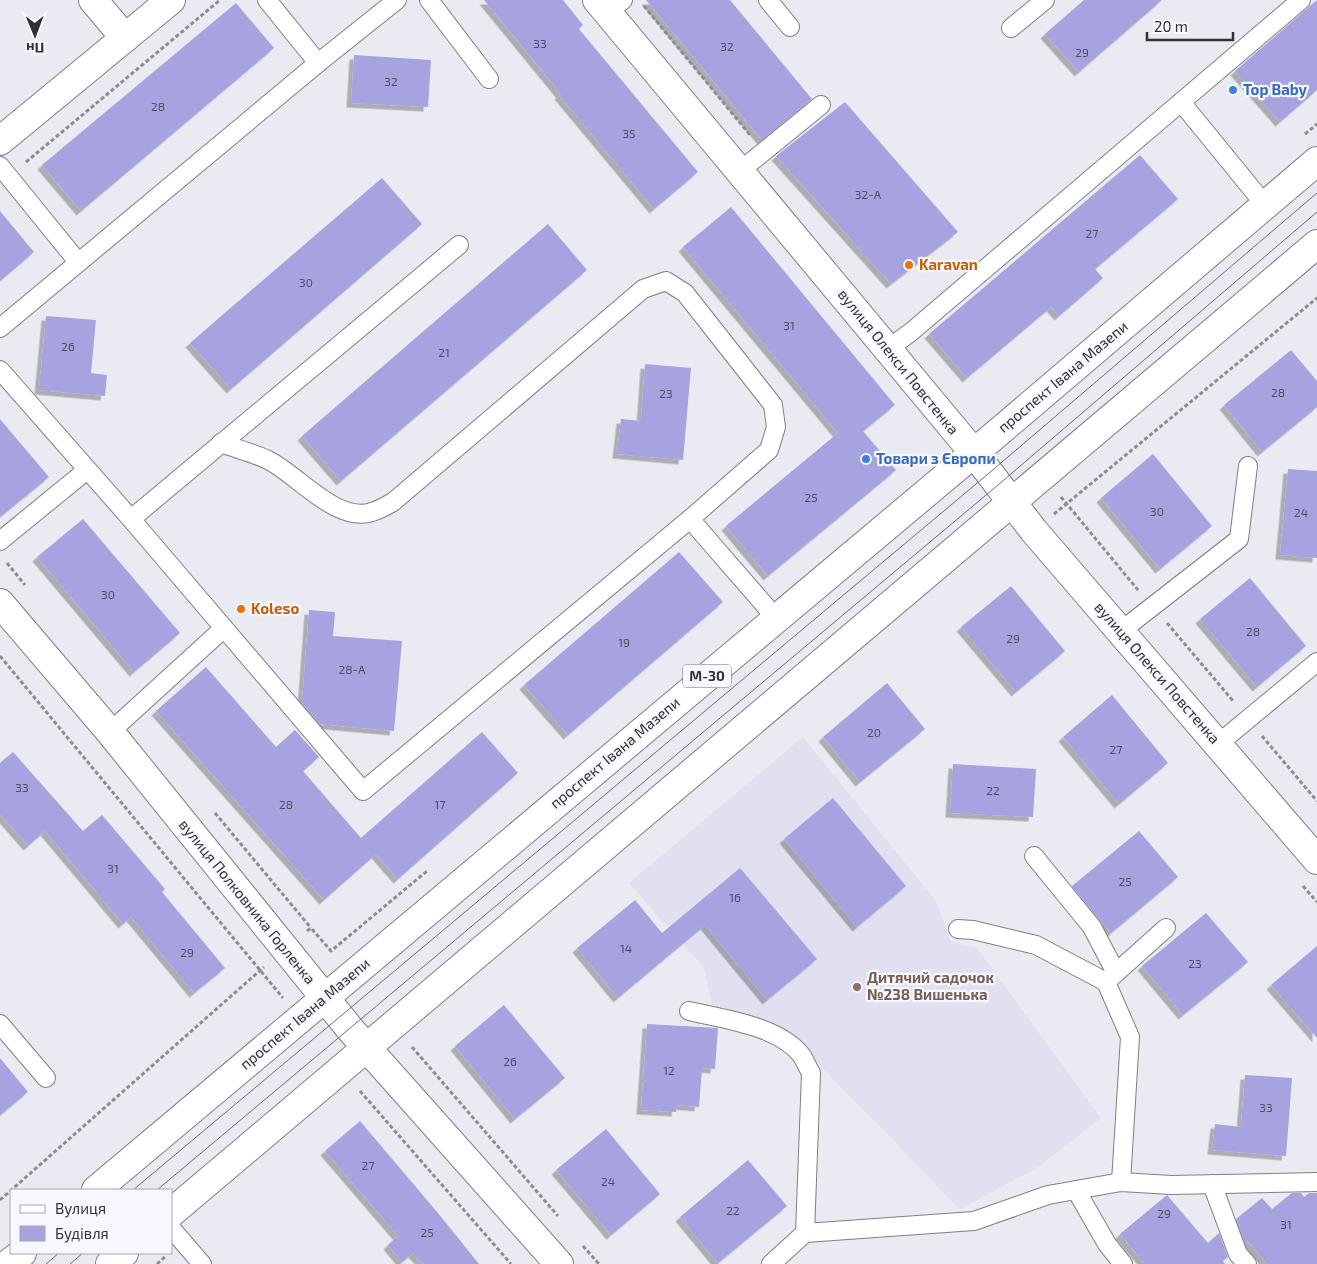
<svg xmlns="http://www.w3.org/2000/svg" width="1317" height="1264" font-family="'Exo 2',sans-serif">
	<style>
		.built { fill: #e0e0f1 }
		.building { fill: #a6a3e0; filter: url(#shadow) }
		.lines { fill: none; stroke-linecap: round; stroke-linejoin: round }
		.lane-casing { stroke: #7e7e86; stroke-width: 20 }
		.street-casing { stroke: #7e7e86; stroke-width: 30 }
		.highway-casing { stroke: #7e7e86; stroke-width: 30 }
		.path { stroke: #8c8c92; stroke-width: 3; stroke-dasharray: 4 2.5; stroke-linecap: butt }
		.lane { stroke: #fff; stroke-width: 18 }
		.street { stroke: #fff; stroke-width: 28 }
		.highway { stroke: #fff; stroke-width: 28 }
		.tram { stroke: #6d6d72; stroke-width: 1 }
		.shop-dot { fill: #3f7fe0; stroke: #f7f7ff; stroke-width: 2 }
		.food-dot { fill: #e8710a; stroke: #f7f7ff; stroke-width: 2 }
		.education-dot { fill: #8d6e63; stroke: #f7f7ff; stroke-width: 2 }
		.labels { text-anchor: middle; stroke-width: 4.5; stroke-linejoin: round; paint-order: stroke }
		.number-label { font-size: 12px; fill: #4e4e5f }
		.shield { fill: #f7f7ff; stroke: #6c6c71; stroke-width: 1 }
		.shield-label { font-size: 14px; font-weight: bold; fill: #313134 }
		.shop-label { font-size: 15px; font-weight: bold; fill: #366cbe; stroke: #f7f7ff; text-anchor: start }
		.food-label { font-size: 15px; font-weight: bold; fill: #c56008; stroke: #f7f7ff; text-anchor: start }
		.street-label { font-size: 15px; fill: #313134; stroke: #f7f7ff }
		.education-label { font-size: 15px; font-weight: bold; fill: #785e54; stroke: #f7f7ff; text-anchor: start }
	</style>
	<defs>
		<filter id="shadow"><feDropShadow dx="-4.5" dy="4.5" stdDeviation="0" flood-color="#0004"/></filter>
	</defs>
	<rect width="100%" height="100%" fill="#eaeaf3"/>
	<polygon class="built" points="803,737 936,901 951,941 977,948 1101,1118 1037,1168 960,1209 791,1036 756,1016 712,1007 704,968 629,883"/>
	<g class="building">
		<polygon points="484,0 563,0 583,25 579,29 698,172 654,209 559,95 561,94"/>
		<polygon points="646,0 730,0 812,99 762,140"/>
		<polygon points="1084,0 1162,0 1079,72 1045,34"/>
		<polygon points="1317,0 1317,90 1280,122 1235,71"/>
		<polygon points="236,3 274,48 81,211 42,165"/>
		<polygon points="354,55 431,60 428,107 351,103"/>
		<polygon points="845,102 958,232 891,284 776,156"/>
		<polygon points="1140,155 1178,199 1095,269 1103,278 1059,316 1051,307 967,378 929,334"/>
		<polygon points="382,178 422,224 231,389 190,343"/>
		<polygon points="731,207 895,405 863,431 896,470 768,576 726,526 838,433 683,247"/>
		<polygon points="0,211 34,252 0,281"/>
		<polygon points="548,224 587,270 341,481 302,436"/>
		<polygon points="46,316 96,320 91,373 107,375 105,396 39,390"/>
		<polygon points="1291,350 1317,381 1317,407 1262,452 1224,405"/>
		<polygon points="645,364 691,368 683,460 617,454 621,419 641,421"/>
		<polygon points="0,419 49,477 0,517"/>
		<polygon points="1153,454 1212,526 1160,569 1101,498"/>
		<polygon points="1288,469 1317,471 1317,558 1280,555"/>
		<polygon points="83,519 180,633 134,672 37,557"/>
		<polygon points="679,552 723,602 568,735 524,685"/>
		<polygon points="1250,578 1306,646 1257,687 1200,619"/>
		<polygon points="1011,586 1065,651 1016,692 961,627"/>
		<polygon points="309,610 335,612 333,636 402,641 394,731 320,724 302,703"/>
		<polygon points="206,667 276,747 295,730 319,757 303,771 361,838 482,732 518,773 398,879 376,854 324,900 156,711"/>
		<polygon points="887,683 925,729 860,782 823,737"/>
		<polygon points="1112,695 1168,763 1119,804 1063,737"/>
		<polygon points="13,752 83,831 102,815 165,889 162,892 225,968 194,993 131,917 123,924 45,831 28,846 0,814 0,763"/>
		<polygon points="953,764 1036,769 1033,817 950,813"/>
		<polygon points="833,798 906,886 857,927 784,839"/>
		<polygon points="1139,831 1178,877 1111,933 1072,886"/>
		<polygon points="740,868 817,959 767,1000 705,925 618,998 577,948 635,900 662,933"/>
		<polygon points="1206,913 1248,962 1183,1015 1142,966"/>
		<polygon points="1317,946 1317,1038 1271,985"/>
		<polygon points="504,1005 565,1078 515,1119 455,1046"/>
		<polygon points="647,1024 718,1028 715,1069 702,1068 699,1107 677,1105 676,1112 641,1110"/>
		<polygon points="0,1058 28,1092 0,1115"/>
		<polygon points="1245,1075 1292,1078 1286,1156 1212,1150 1215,1124 1241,1127"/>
		<polygon points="360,1121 438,1213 479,1264 423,1264 413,1253 402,1262 388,1245 398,1236 325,1151"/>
		<polygon points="606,1129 660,1194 611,1235 556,1170"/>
		<polygon points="748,1160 787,1206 718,1263 680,1217"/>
		<polygon points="1292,1193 1301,1193 1304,1197 1309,1193 1317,1193 1317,1264 1267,1264 1248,1241 1245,1243 1236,1219 1262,1198 1272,1209"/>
		<polygon points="1167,1195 1208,1243 1219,1233 1228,1257 1223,1261 1225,1264 1145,1264 1120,1234"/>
	</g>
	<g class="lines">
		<g class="lane-casing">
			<g id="lane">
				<polyline points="429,0 489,79"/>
				<polyline points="768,0 790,27"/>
				<polyline points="607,12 623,0"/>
				<polyline points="1011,28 1045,0"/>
				<polyline points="318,63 397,0"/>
				<polyline points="1181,102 1265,205"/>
				<polyline points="0,166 78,262"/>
				<polyline points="740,171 821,105"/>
				<polyline points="0,328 318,63 267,0"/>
				<polyline points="888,349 911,332 1301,0"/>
				<polyline points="0,370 131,519 363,791 690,519 776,618"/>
				<path d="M221,443C236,449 254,453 268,460C297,474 337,524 372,512C379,510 386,506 393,502L643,289L666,281L685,293L773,405L776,427L769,450L690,519"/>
				<polyline points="131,519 459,245"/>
				<polyline points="0,541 87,470"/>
				<polyline points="1121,631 1239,539 1248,466"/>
				<polyline points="110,732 224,628"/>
				<polyline points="1218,744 1317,662"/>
				<polyline points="1034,856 1092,927 1116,973"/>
				<polyline points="958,929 973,930 1036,945 1106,982 1130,1037 1121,1182"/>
				<polyline points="1108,980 1166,928"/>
				<path d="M689,1011C723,1019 780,1026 802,1056C805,1061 808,1068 811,1073L805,1233"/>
				<polyline points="0,1024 46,1078"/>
				<polyline points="1212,1184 1238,1254 1247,1264"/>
				<polyline points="1076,1190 1107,1244 1123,1264"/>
				<polyline points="171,1228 202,1264"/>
				<polyline points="771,1264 805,1233 974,1221 1048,1195 1121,1182 1171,1185 1317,1182"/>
			</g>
		</g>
		<g class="street-casing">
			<g id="street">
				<polyline points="93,0 125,38"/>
				<polyline points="597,0 974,453 1034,531 1317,860"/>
				<polyline points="0,141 171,0"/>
				<polyline points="0,603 110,732 350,1029 559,1264"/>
			</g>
		</g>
		<g class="highway-casing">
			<g id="highway">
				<polyline points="96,1190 974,453 1317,161"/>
				<polyline points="171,1213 1317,244"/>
				<polyline points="8,1264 22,1253"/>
				<polyline points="110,1264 124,1253"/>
			</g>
		</g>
		<g class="path">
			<polyline points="644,6 750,135"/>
			<polyline points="1305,134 1317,124"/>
			<polyline points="26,162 220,0"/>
			<polyline points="1061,497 1138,590"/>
			<polyline points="1054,514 1317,298"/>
			<polyline points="7,563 25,585"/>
			<polyline points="1167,623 1234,702"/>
			<polyline points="0,656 283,998"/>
			<polyline points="1262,736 1317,801"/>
			<polyline points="215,813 311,928"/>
			<polyline points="1303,886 1317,902"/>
			<polyline points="307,931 311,928 331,951 427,871"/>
			<polyline points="412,1047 558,1216"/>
			<polyline points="360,1091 511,1264"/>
			<polyline points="0,1200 264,967"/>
			<polyline points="583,1246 599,1264"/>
			<polyline points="157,1264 166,1256"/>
		</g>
		<use href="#lane" class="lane"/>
		<use href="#street" class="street"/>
		<use href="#highway" class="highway"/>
		<g class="tram">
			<polyline points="133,1190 988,474 1317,193"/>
			<polyline points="157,1190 998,485 1317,212"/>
			<polyline points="46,1264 59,1253"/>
			<polyline points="70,1264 83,1253"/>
		</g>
	</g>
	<g class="shop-dot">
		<circle cx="1233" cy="90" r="5"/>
		<circle cx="866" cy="459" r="5"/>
	</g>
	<g class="food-dot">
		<circle cx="909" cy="265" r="5"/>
		<circle cx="241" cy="609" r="5"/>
	</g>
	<circle class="education-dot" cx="857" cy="987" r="5"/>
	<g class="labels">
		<g class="number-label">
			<text x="540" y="48">33</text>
			<text x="727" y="51">32</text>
			<text x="1082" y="57">29</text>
			<text x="391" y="86">32</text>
			<text x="158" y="111">28</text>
			<text x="629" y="138">35</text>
			<text x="868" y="199">32-А</text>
			<text x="1092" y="238">27</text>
			<text x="306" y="287">30</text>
			<text x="789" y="330">31</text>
			<text x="68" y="351">26</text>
			<text x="444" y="357">21</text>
			<text x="1278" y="397">28</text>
			<text x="666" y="398">23</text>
			<text x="811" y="502">25</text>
			<text x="1157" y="516">30</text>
			<text x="1301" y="517">24</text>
			<text x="108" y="599">30</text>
			<text x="1253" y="636">28</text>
			<text x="1013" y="643">29</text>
			<text x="624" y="647">19</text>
			<text x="352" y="674">28-А</text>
			<text x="874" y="737">20</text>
			<text x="1116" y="754">27</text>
			<text x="22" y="792">33</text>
			<text x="993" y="795">22</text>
			<text x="286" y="809">28</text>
			<text x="440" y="809">17</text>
			<text x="113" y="873">31</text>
			<text x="1125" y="886">25</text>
			<text x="735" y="902">16</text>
			<text x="626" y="953">14</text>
			<text x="187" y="957">29</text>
			<text x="1195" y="968">23</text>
			<text x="510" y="1066">26</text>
			<text x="669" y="1075">12</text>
			<text x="1266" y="1112">33</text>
			<text x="368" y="1170">27</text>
			<text x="608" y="1186">24</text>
			<text x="733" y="1215">22</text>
			<text x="1164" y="1218">29</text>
			<text x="1286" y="1229">31</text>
			<text x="427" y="1237">25</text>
		</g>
		<rect class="shield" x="683" y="664.5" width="48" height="23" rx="4"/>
		<g class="shield-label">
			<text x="707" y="681">М-30</text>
		</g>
		<g class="shop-label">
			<text x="1243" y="95">Top Baby</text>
			<text x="876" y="464">Товари з Європи</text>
		</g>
		<g class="food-label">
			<text x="919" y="270">Karavan</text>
			<text x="251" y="614">Koleso</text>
		</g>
		<g class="street-label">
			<text transform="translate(898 362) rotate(51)" y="5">вулиця Олекси Повстенка</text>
			<text transform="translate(1063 377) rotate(-40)" y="5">проспект Івана Мазепи</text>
			<text transform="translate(1157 673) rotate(49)" y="5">вулиця Олекси Повстенка</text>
			<text transform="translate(615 753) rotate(-40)" y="5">проспект Івана Мазепи</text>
			<text transform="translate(247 902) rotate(51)" y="5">вулиця Полковника Горленка</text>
			<text transform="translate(305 1014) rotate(-40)" y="5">проспект Івана Мазепи</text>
		</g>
		<g class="education-label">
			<text x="867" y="983">Дитячий садочок<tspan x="867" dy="17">№238 Вишенька</tspan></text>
		</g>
	</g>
	<rect x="10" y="1189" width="162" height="65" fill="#f7f7ff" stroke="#a8a8ae"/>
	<rect x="20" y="1205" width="25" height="8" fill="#ffffff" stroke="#a8a8ae"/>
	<text x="55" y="1214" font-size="15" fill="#313134">Вулиця</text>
	<rect x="20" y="1226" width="25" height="15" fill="#a6a3e0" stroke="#a8a8ae"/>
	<text x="55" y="1239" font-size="15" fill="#313134">Будівля</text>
	<g transform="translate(35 35) rotate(179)" stroke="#f7f7ff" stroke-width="4" paint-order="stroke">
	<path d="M0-4L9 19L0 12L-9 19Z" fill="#313134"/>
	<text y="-8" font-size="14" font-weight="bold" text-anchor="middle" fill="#313134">Пн</text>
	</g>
	<path d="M1147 32v8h86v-8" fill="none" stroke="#313134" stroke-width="2.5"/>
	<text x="1154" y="32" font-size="15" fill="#313134" stroke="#f7f7ff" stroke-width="4" paint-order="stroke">20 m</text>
</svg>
